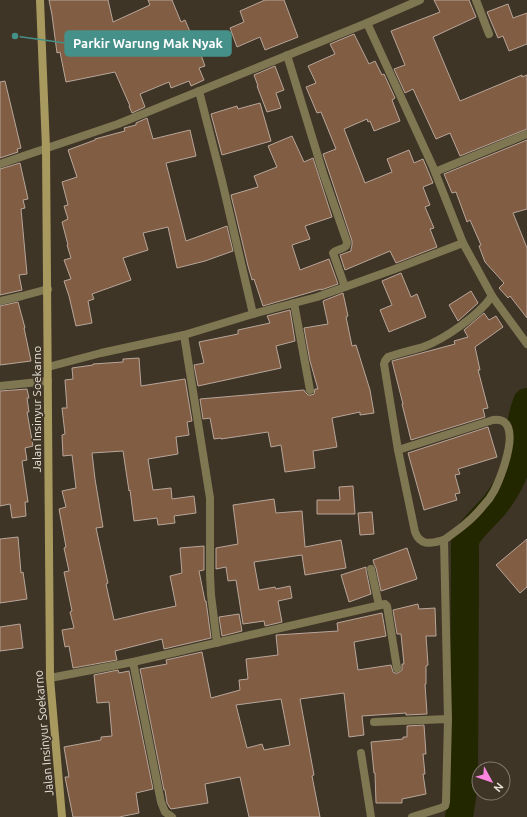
<svg xmlns="http://www.w3.org/2000/svg" width="527" height="817" font-family="Ubuntu,sans-serif">
	<style>
		.lines { fill: none; stroke-linecap: round; stroke-linejoin: round }
		.river { stroke: #222700; stroke-width: 28 }
		.building { fill: #805d43; stroke: #b8a69a; fill-rule: evenodd }
		.minor { stroke: #7f7752; stroke-width: 8 }
		.secondary { stroke: #a89a5e; stroke-width: 8 }
		.labels { text-anchor: middle; stroke-width: 3.5; stroke-linejoin: round; paint-order: stroke }
		.street-label { font-size: 12px; fill: #e6e0d7; stroke: #3f3527 }
		.leader { fill: none; stroke: #459088; stroke-width: 1.5 }
		.callout-dot { fill: #459088; stroke: #3f3527; stroke-width: 1.5 }
		.callout { fill: #459088; stroke: #459088; stroke-width: 1.5 }
		.callout-label { font-size: 13px; text-anchor: middle; font-weight: bold; fill: #fff }
	</style>
	<rect width="100%" height="100%" fill="#3f3527"/>
	<g class="lines">
		<path class="river" d="M459,817L464,785L465,558C465,552 464,545 466,539C469,531 487,514 494,506C501,497 508,486 513,475C522,452 517,426 527,402"/>
	</g>
	<g class="building">
		<polygon points="49,0 108,0 113,22 150,5 148,0 172,0 181,22 185,20 194,41 196,41 205,66 199,68 204,80 191,86 189,81 171,88 169,82 140,94 145,107 132,113 129,106 130,106 115,72 66,82 60,52 57,53 52,15"/>
		<polygon points="265,0 284,0 298,37 265,50 260,37 237,47 230,28 244,22 240,11"/>
		<polygon points="434,0 469,0 476,17 433,37 460,101 522,75 522,77 527,75 527,129 460,156 450,133 436,139 413,89 405,93 394,69 405,65 391,31 440,12"/>
		<polygon points="508,4 513,18 527,13 527,44 509,51 503,36 498,38 487,12"/>
		<polygon points="354,34 369,64 375,61 382,75 384,74 395,98 392,100 400,121 374,131 370,121 368,122 367,119 344,129 365,183 392,172 387,159 409,150 414,163 423,159 433,183 423,187 430,205 425,207 434,228 430,229 437,247 396,263 390,251 345,270 340,255 351,251 351,249 352,245 352,241 323,154 336,149 321,112 317,113 306,87 316,83 308,66 335,54 330,44"/>
		<polygon points="275,66 284,90 276,93 281,108 267,112 257,86 258,86 254,75"/>
		<polygon points="5,81 21,148 17,149 18,152 0,158 0,82"/>
		<polygon points="260,103 271,141 222,155 211,114 237,106 238,109"/>
		<polygon points="147,118 153,139 190,130 196,156 166,163 186,241 227,226 233,251 205,261 177,268 168,227 143,233 148,250 123,258 131,280 92,294 94,299 88,301 92,323 76,326 69,296 64,281 71,279 64,260 71,258 67,245 68,245 62,222 68,219 64,206 68,205 62,182 77,177 68,150 95,140 95,139 125,131 124,128 136,125 136,123"/>
		<polygon points="292,136 304,162 313,158 332,217 305,226 310,239 292,245 300,270 329,259 338,284 321,290 321,289 301,295 263,306 254,279 252,280 248,266 231,195 258,187 254,176 277,167 268,146"/>
		<polygon points="527,140 527,209 513,213 527,248 527,318 510,296 508,298 499,288 504,283 485,262 479,246 481,245 470,220 467,222 456,192 452,193 444,174"/>
		<polygon points="20,163 28,199 23,200 25,208 21,209 27,274 19,275 22,290 0,295 0,169"/>
		<polygon points="401,273 411,297 417,294 426,317 389,332 380,310 392,305 382,281"/>
		<polygon points="471,291 478,303 458,321 449,305"/>
		<polygon points="343,293 348,316 346,317 352,346 356,345 370,390 374,413 360,415 360,412 332,418 337,447 313,451 315,468 285,472 281,445 271,447 268,432 221,439 221,438 214,439 210,418 203,419 200,399 304,390 306,393 308,395 311,395 314,394 315,389 318,389 310,361 304,328 328,324 323,301"/>
		<polygon points="18,302 25,328 24,328 31,361 0,365 0,306"/>
		<polygon points="290,310 295,341 276,346 281,368 198,386 194,365 204,363 199,342 238,334 238,330 270,323 267,316"/>
		<polygon points="484,313 489,320 496,316 503,327 475,347 480,370 478,370 488,408 483,409 485,417 411,440 402,404 403,404 392,361 455,344 454,341 468,337 464,330"/>
		<polygon points="139,358 141,386 185,379 192,421 187,422 189,435 176,437 178,454 148,459 153,490 171,488 172,499 194,496 196,513 174,516 175,523 158,525 157,518 134,521 130,490 129,491 123,451 92,453 95,479 103,527 96,528 108,583 106,584 114,620 148,612 176,606 170,576 182,573 180,548 204,546 204,570 199,571 205,601 206,601 211,638 164,649 162,639 115,651 117,660 73,668 69,646 65,647 62,630 74,628 70,612 72,611 64,572 69,571 64,548 66,547 59,509 66,507 62,491 76,488 72,455 63,456 62,435 65,434 62,408 67,408 65,380 73,379 72,368 93,365 93,364 123,362 123,359"/>
		<polygon points="27,389 29,398 27,398 29,412 27,412 33,446 25,448 27,460 22,461 28,502 25,502 26,516 12,518 10,504 0,506 0,391"/>
		<polygon points="488,427 497,457 458,469 460,474 455,475 460,493 455,494 457,500 424,510 408,453"/>
		<polygon points="353,486 355,514 317,514 317,500 340,500 339,487"/>
		<polygon points="274,499 276,513 302,511 305,547 341,540 346,568 305,575 302,555 254,562 259,590 275,587 276,589 290,586 292,598 278,601 282,622 265,626 264,621 243,624 236,580 228,581 226,567 216,569 216,548 238,544 233,505"/>
		<polygon points="372,512 374,534 360,535 358,513"/>
		<polygon points="18,537 21,573 23,572 27,599 0,603 0,539"/>
		<polygon points="527,539 527,587 520,593 496,565"/>
		<polygon points="407,548 417,579 381,591 376,568 374,564 373,560"/>
		<polygon points="366,567 366,570 371,594 349,602 341,575"/>
		<path d="M418,604L419,609L435,608L436,636H426L428,665L426,666V684H425L427,714L406,715V713L362,716L364,735L349,737L344,693L300,699L314,775L312,776L320,817H249L240,777L205,784L208,803L171,809L170,808L167,803L165,790H164L140,669L167,664L166,660L202,652L211,698L240,690L239,680L248,679L246,659L278,655L276,635L338,631L337,623L382,613L386,636L354,642L358,670L391,665L393,672L395,673H398L402,670V664H404L401,634H397L393,610ZM281,699L290,745L264,750L262,744L247,748L236,705Z"/>
		<polygon points="239,614 242,631 222,636 219,617"/>
		<polygon points="20,624 23,648 0,651 0,627"/>
		<polygon points="118,670 119,673 129,671 153,789 136,793 139,813 119,817 73,817 65,777 69,777 64,747 101,740 101,737 112,736 109,702 97,703 94,675"/>
		<polygon points="424,725 426,754 423,754 425,774 423,774 426,794 402,799 402,803 376,803 375,773 374,773 371,742 403,739 403,737 407,737 407,726"/>
	</g>
	<g class="lines">
		<g class="minor">
			<polyline points="476,0 489,34"/>
			<polyline points="367,23 433,167 463,243 492,296 527,344"/>
			<path d="M287,55L323,173L347,242C347,250 338,248 333,253L345,287"/>
			<polyline points="199,91 222,181 253,314"/>
			<polyline points="0,164 118,124 367,23 420,0"/>
			<polyline points="435,172 527,134"/>
			<polyline points="0,301 22,296 48,289"/>
			<polyline points="294,303 310,390"/>
			<polyline points="184,335 210,498 210,575 211,595 217,643"/>
			<polyline points="48,367 101,353 184,335 253,314 317,297 395,269 463,243"/>
			<polyline points="0,386 48,381"/>
			<path d="M398,450L493,420C526,415 501,478 494,491C491,497 487,502 483,506C472,520 458,530 444,540"/>
			<polyline points="371,569 379,605"/>
			<polyline points="133,662 161,802 165,812 172,817"/>
			<polyline points="50,678 133,662 385,604 387,606 397,668"/>
			<polyline points="374,722 448,719"/>
			<polyline points="361,753 371,817"/>
			<path d="M412,817L441,808L445,806L446,802L448,719L444,540C431,543 421,547 415,532L398,450L384,364L385,361L388,357C399,353 412,350 423,347C445,339 479,315 492,296"/>
		</g>
		<polyline class="secondary" points="40,0 46,148 50,678 62,817"/>
	</g>
	<g class="labels">
		<g class="street-label">
			<text transform="translate(37 409) rotate(-90)" y="4">Jalan Insinyur Soekarno</text>
			<text transform="translate(44 733) rotate(-95)" y="4">Jalan Insinyur Soekarno</text>
		</g>
	</g>
	<path class="leader" d="M15 36L65 43"/>
	<circle class="callout-dot" cx="15" cy="36" r="4"/>
	<rect class="callout" x="65" y="31" width="166" height="25" rx="4"/>
	<g class="callout-label">
		<text x="148" y="48">Parkir Warung Mak Nyak</text>
	</g>
	<g transform="translate(491 781) rotate(130)"><circle r="19" fill="#3f3527" stroke="#82796d"/>
	<path d="M0-3L7 15L0 10L-7 15Z" fill="#fe86e1"/>
	<text y="-6" font-size="11" font-weight="bold" text-anchor="middle" fill="#e6e0d7">N</text>
	</g>
</svg>
